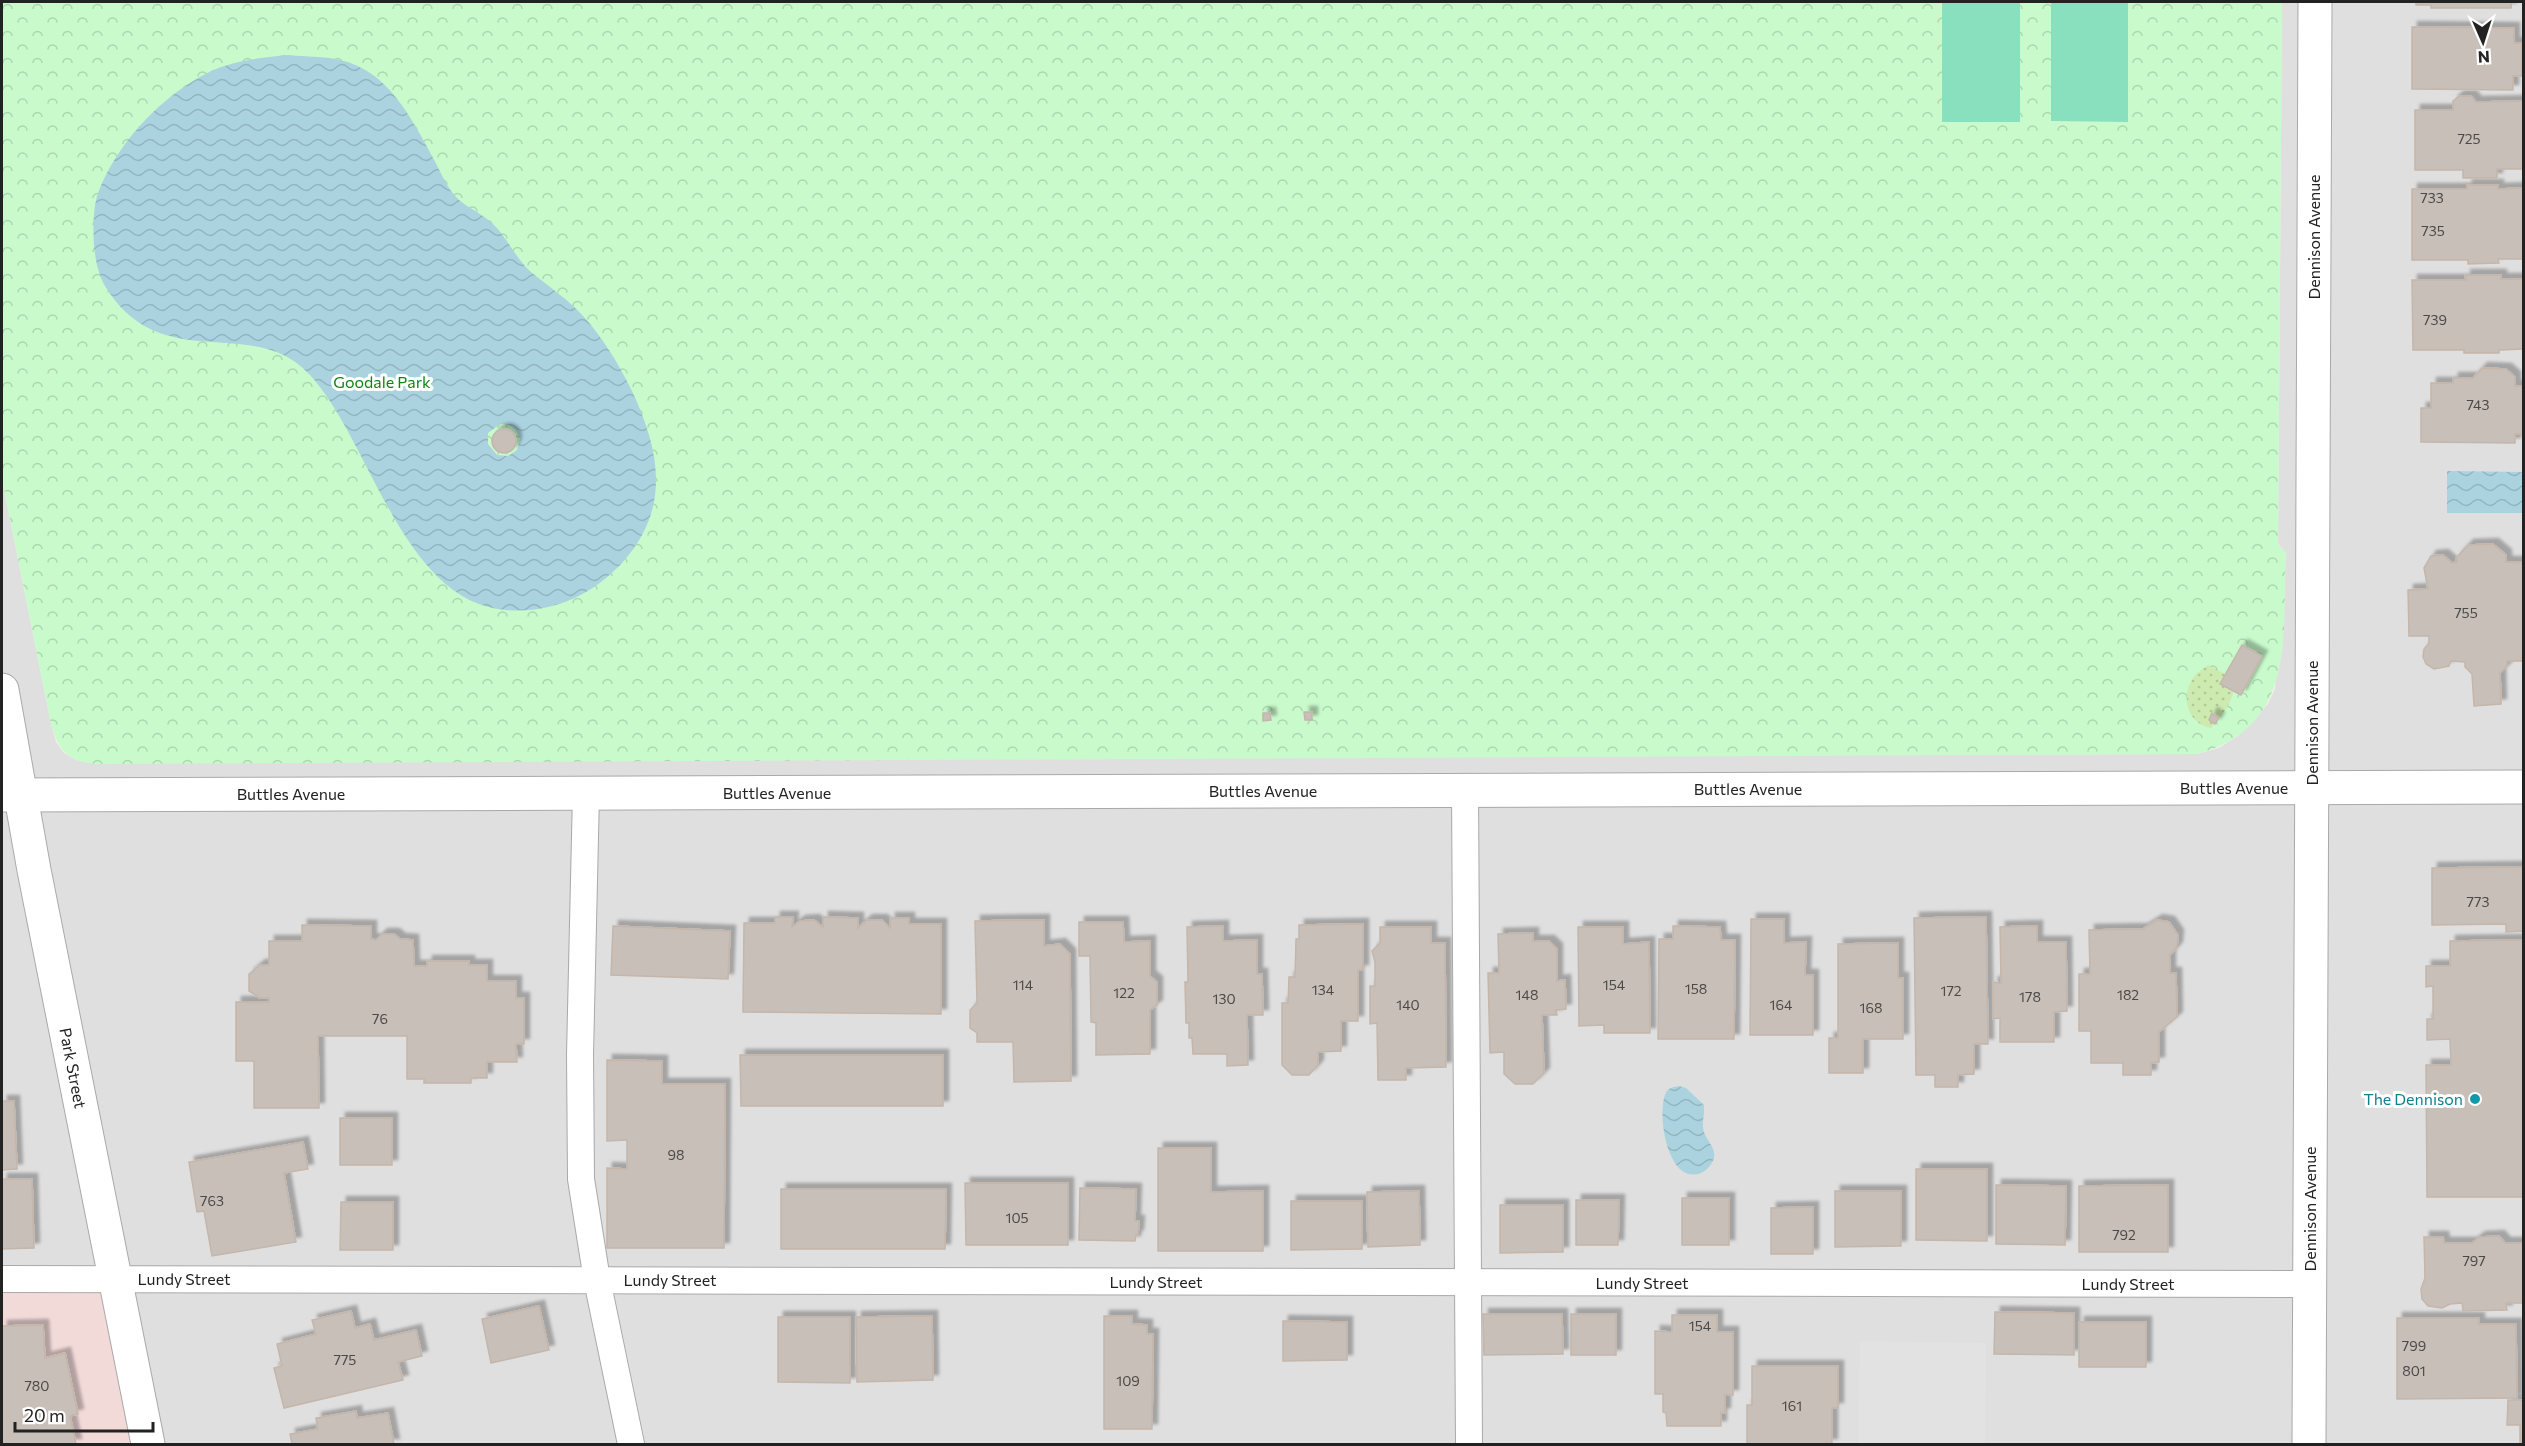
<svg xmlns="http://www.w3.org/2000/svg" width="2525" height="1446" font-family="Commissioner,sans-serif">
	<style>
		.residential { fill: #e0dfdf }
		.commercial { fill: #f2dad9 }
		.park { fill: url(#park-crowns) }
		.garden { fill: url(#garden-dots) }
		.pitch { fill: #88e0be }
		.parking { fill: #e2e2e2 }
		.water { fill: url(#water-waves); fill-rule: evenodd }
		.building { fill: #c7bfb8; stroke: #c4b6ab; stroke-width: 1.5; filter: url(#shadow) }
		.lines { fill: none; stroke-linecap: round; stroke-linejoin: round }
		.service-casing { stroke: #a9a9a9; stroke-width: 28 }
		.minor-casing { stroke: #a9a9a9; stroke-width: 35 }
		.service { stroke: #fff; stroke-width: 26 }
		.minor { stroke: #fff; stroke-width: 33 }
		.culture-dot { fill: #0f9aa8; stroke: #fff; stroke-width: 2 }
		.labels { text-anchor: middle; stroke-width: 6; stroke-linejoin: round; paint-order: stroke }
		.number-label { font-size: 14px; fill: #4b4948 }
		.street-label { font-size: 16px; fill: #222; stroke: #fff }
		.park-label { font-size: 16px; fill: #0c8416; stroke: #fff }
		.culture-label { font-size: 16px; fill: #0d838f; stroke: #fff; text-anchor: end }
	</style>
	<defs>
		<pattern id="park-crowns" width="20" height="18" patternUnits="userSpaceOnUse" patternTransform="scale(1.5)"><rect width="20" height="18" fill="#c8facc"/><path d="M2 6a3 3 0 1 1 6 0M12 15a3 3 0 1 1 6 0" fill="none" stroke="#acd6af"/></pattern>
		<pattern id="garden-dots" width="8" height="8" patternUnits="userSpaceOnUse" patternTransform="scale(1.5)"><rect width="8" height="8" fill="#cdebb0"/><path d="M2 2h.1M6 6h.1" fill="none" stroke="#b0c997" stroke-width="1.8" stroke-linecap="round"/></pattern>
		<pattern id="water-waves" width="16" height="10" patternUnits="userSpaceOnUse" patternTransform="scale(1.5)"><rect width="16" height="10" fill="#aad3df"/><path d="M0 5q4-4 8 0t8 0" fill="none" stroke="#92b5bf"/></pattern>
		<filter id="shadow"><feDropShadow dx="5.5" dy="-5.5" stdDeviation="1.5" flood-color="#0004"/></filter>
	</defs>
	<rect width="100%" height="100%" fill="#f2efe9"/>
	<polygon class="residential" points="2282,2 2523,2 2523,1444 159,1444 2,1283 2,479 51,724 56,742 64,753 76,760 2197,754 2219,748 2239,735 2268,704 2275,689 2286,553 2278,544"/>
	<polygon class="commercial" points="2,1283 124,1284 159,1444 2,1444"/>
	<path class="park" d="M2,2H2282L2278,544L2286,553C2282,635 2298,727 2197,754L99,764C69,763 59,752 51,724L2,479Z"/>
	<path class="garden" d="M2208,665L2233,678C2238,695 2223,716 2211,728C2188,724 2180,697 2193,678C2196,673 2203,669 2208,665Z"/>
	<g class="pitch">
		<rect x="1942" y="2" width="78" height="120"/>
		<polygon points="2051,2 2128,2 2128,122 2051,121"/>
	</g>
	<polygon class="parking" points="1860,1341 1986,1343 1985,1444 1858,1444"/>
	<g class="water">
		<path d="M289,55C305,57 324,56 340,60C387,70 411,117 432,156C440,170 447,189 459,200C470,209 483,214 494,225C508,239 516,259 531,272C549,287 568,299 584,317C603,338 618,363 631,389C660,450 672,509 621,564C591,596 550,614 506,610C402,602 371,440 309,374C252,313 161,378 105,286C98,274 95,258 94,245C93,229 93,208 98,193C116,146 155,103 198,78C226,61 257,58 289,55ZM500,424C511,424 517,429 520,439L517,450L508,456L497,455L488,444V433Z"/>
		<polygon points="2447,471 2523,472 2522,513 2447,513"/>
		<path d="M1679,1086L1686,1088L1704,1105C1705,1114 1701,1124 1704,1132C1707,1141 1716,1148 1714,1158C1712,1164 1708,1169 1703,1172C1667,1190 1655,1108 1667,1091C1670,1087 1674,1087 1679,1086Z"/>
	</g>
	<g class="building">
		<polygon points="2416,2 2512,2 2511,8 2431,8 2431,5 2416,5"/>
		<polygon points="2412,27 2514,28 2514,43 2522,43 2522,76 2513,76 2513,90 2412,89"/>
		<polygon points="2459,96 2471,96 2476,102 2524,101 2524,169 2497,169 2497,178 2463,178 2463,170 2415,170 2415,110 2453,110 2453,101"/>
		<polygon points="2467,185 2498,185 2498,189 2524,188 2524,259 2498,259 2499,263 2468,264 2468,260 2412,260 2412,189 2467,189"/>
		<polygon points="2465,275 2501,275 2501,279 2524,279 2524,349 2499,350 2499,353 2464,353 2464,350 2413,350 2412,280 2466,280"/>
		<polygon points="2482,368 2506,369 2515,377 2515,386 2524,386 2524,434 2515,434 2515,443 2421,442 2421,408 2431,408 2431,383 2453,383 2453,378 2473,378"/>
		<circle cx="504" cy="441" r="12"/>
		<polygon points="2493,544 2506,555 2506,562 2524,562 2524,661 2507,661 2507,666 2500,673 2501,704 2474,706 2472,674 2465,667 2465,662 2451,661 2449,666 2434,669 2426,664 2423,657 2424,649 2429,643 2429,636 2409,636 2408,590 2428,589 2424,568 2431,556 2443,555 2452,563 2457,562 2456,558 2468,545"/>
		<polygon points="2242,645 2262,656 2241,695 2220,684"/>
		<polygon points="1304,712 1312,712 1312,720 1305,720"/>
		<polygon points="1263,713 1270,713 1271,720 1263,721"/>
		<polygon points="2212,713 2219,718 2215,724 2209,720"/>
		<polygon points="2524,867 2524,931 2506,932 2506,924 2432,925 2432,868"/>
		<polygon points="775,917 793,917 792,927 800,921 814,920 823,927 823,917 858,918 858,928 867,920 882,920 890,928 890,918 909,918 909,924 941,924 941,1014 743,1012 744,923 775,923"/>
		<polygon points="1986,917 1988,1044 1974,1044 1974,1074 1958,1075 1958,1087 1935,1087 1935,1075 1916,1075 1914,918"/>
		<polygon points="1751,919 1784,919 1784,943 1806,942 1805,975 1813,975 1813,1035 1750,1035"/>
		<polygon points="1044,920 1044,946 1060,944 1070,954 1071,1081 1014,1082 1013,1042 977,1042 977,1033 970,1028 970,1010 977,1003 975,921"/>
		<polygon points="2157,920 2169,922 2178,935 2177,947 2170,955 2170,973 2176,973 2177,1017 2159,1032 2159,1062 2151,1063 2151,1075 2123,1075 2123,1063 2091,1063 2091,1031 2079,1031 2079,974 2090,974 2089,930 2143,929"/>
		<polygon points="1079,922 1123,922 1124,942 1150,941 1150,976 1157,982 1157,1005 1150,1010 1150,1054 1096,1055 1096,1023 1091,1022 1090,956 1079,956"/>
		<polygon points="1363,924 1363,970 1358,970 1358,1021 1341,1021 1341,1051 1318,1052 1318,1065 1309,1075 1292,1075 1282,1065 1282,1003 1288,1003 1289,977 1295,977 1296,939 1299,939 1299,925"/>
		<polygon points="302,925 371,926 371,939 376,940 382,934 394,934 400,939 413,940 414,966 427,966 427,961 469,961 469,965 487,965 487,981 516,981 516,998 524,998 524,1044 516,1044 517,1062 487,1062 487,1078 471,1078 471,1083 424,1083 424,1079 407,1079 407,1036 318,1036 319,1108 254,1108 254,1061 236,1061 236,1002 269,1002 269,998 260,998 249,991 249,974 260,965 269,965 269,941 302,941"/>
		<polygon points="613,926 730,931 728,979 611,975"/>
		<polygon points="1223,926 1223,941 1257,940 1257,974 1262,974 1263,1015 1247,1015 1248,1065 1227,1066 1227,1054 1193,1054 1192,1038 1189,1038 1189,1023 1186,1023 1185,982 1188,982 1187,927"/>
		<polygon points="1673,926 1720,927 1721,940 1735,940 1734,1039 1658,1039 1659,939 1673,939"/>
		<polygon points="2037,926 2037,942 2066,942 2067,1011 2054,1012 2054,1042 2000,1042 2000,1018 1993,1019 1993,982 2001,983 2000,927"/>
		<polygon points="1380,927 1431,927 1431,943 1445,943 1446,1067 1406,1068 1406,1080 1378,1080 1377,1023 1370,1024 1370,986 1375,986 1375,962 1372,951 1380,943"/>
		<polygon points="1578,927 1623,927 1623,944 1649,942 1650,1033 1604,1033 1604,1025 1579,1026"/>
		<polygon points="1533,933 1533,941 1549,941 1557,949 1557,981 1565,980 1566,1009 1556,1010 1557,1015 1542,1015 1544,1073 1533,1084 1515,1084 1504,1074 1504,1052 1490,1053 1488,973 1499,973 1498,934"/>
		<polygon points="2524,940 2524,1197 2427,1197 2426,1065 2451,1065 2450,1039 2427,1040 2427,1019 2433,1019 2433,986 2426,987 2426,966 2450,966 2450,941"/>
		<polygon points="1898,943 1898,978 1903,978 1903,1039 1863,1039 1863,1073 1829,1073 1829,1038 1838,1038 1838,944"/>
		<polygon points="740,1055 943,1055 943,1106 741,1106"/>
		<polygon points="607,1060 662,1061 662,1084 725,1084 724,1248 607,1248 607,1168 627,1169 627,1140 607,1141"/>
		<polygon points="2,1101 14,1101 17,1169 2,1170"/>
		<rect x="340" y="1118" width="52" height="47"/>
		<polygon points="303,1142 308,1169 284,1173 296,1242 212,1256 204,1211 197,1212 189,1162"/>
		<polygon points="1158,1148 1211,1148 1211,1192 1263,1191 1263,1251 1158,1251"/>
		<polygon points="1916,1169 1987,1169 1987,1241 1916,1240"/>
		<polygon points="2,1179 32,1179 34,1248 2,1249"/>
		<polygon points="965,1183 1068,1183 1068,1245 966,1245"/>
		<polygon points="1996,1185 2066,1186 2065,1245 1996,1244"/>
		<polygon points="2168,1185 2168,1252 2079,1252 2079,1186"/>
		<polygon points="1080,1188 1136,1189 1135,1221 1139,1221 1138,1235 1136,1235 1135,1241 1079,1240"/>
		<polygon points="781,1189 946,1189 945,1249 781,1249"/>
		<polygon points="1419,1191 1420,1245 1368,1247 1367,1192"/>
		<polygon points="1835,1191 1901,1191 1901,1246 1835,1247"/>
		<rect x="1682" y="1198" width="47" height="47"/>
		<polygon points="1576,1200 1619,1200 1618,1245 1576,1245"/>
		<polygon points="1291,1201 1362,1201 1362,1249 1291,1250"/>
		<polygon points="341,1202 393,1202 393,1250 340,1250"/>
		<polygon points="1500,1205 1563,1205 1563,1252 1500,1253"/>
		<polygon points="1813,1207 1813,1254 1771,1254 1771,1208"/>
		<polygon points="2499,1236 2505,1243 2524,1243 2524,1303 2506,1303 2507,1310 2463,1311 2462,1303 2450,1304 2442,1308 2428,1306 2422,1299 2421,1289 2425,1278 2424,1237 2443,1237 2444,1243 2472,1243 2480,1237"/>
		<polygon points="539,1306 549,1350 491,1363 482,1319"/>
		<polygon points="351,1311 355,1328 370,1324 374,1340 416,1330 422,1356 398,1362 403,1380 284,1408 274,1368 282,1366 277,1344 316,1334 312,1320"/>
		<polygon points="1995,1312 2074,1313 2074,1355 1994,1354"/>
		<polygon points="1483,1314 1562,1314 1563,1354 1484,1355"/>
		<rect x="1571" y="1314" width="45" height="41"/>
		<polygon points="1672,1315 1717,1315 1717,1332 1733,1332 1733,1395 1725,1395 1725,1413 1721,1413 1721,1426 1667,1426 1666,1413 1663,1412 1663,1394 1655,1394 1655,1331 1672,1332"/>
		<polygon points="932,1316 933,1380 857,1382 856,1317"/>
		<polygon points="1104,1316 1132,1316 1132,1324 1147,1325 1147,1334 1153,1334 1152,1429 1104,1429"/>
		<polygon points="778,1317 850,1317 850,1383 778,1382"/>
		<polygon points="2397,1318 2479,1318 2479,1324 2516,1324 2517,1398 2397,1399"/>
		<polygon points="1283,1321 1347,1322 1347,1360 1283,1361"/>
		<rect x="2079" y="1322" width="67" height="45"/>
		<polygon points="43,1325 45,1358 65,1353 78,1414 70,1416 76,1444 2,1444 2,1326"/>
		<polygon points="1752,1366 1838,1366 1838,1408 1832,1408 1832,1444 1747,1444 1747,1405 1752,1405"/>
		<polygon points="2508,1400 2524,1400 2524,1444 2520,1444 2520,1425 2507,1425"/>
		<polygon points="356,1411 357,1418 388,1413 394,1444 292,1444 290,1434 318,1429 316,1418"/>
	</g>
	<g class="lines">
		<g class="service-casing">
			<g id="service">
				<polyline points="1465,790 1469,1444"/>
				<polyline points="586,793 580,1055 581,1179 597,1280 631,1444"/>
				<polyline points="2,1279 2310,1284"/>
			</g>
		</g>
		<g class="minor-casing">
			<g id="minor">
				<polyline points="2,690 34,870 148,1444"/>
				<polyline points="2,795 2524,787"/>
				<polyline points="2309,1444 2315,2"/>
			</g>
		</g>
		<use href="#service" class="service"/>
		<use href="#minor" class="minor"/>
	</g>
	<circle class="culture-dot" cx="2475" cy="1099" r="6"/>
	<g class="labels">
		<g class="number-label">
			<text x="2469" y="144">725</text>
			<text x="2432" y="203">733</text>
			<text x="2433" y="236">735</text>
			<text x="2435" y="325">739</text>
			<text x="2478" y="410">743</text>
			<text x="2466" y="618">755</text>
			<text x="2478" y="907">773</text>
			<text x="1023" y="990">114</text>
			<text x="1614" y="990">154</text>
			<text x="1696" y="994">158</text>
			<text x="1323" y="995">134</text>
			<text x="1951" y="996">172</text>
			<text x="1124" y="998">122</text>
			<text x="1527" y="1000">148</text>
			<text x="2128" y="1000">182</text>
			<text x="2030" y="1002">178</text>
			<text x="1224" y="1004">130</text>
			<text x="1408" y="1010">140</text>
			<text x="1781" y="1010">164</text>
			<text x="1871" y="1013">168</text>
			<text x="380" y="1024">76</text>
			<text x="676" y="1160">98</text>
			<text x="212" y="1206">763</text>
			<text x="1017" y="1223">105</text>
			<text x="2124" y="1240">792</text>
			<text x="2474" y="1266">797</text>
			<text x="1700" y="1331">154</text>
			<text x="2414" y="1351">799</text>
			<text x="345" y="1365">775</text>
			<text x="2414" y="1376">801</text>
			<text x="1128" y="1386">109</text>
			<text x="37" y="1391">780</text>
			<text x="1792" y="1411">161</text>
		</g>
		<g class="street-label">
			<text transform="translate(2314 237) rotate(-90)" y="6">Dennison Avenue</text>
			<text transform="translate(2312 723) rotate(-90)" y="6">Dennison Avenue</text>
			<text x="2234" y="794">Buttles Avenue</text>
			<text x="1748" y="795">Buttles Avenue</text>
			<text x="1263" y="797">Buttles Avenue</text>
			<text x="777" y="799">Buttles Avenue</text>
			<text x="291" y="800">Buttles Avenue</text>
			<text transform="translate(73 1068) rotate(79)" y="6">Park Street</text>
			<text transform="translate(2310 1209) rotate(-90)" y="6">Dennison Avenue</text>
			<text x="184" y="1285">Lundy Street</text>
			<text x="670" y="1286">Lundy Street</text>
			<text x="1156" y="1288">Lundy Street</text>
			<text x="1642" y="1289">Lundy Street</text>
			<text x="2128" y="1290">Lundy Street</text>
		</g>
		<g class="park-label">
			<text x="382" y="388">Goodale Park</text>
		</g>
		<g class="culture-label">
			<text x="2463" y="1105">The Dennison</text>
		</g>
	</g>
	<rect width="2525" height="1446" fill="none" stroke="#222222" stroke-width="6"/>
	<g transform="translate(2483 42) rotate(177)" stroke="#ffffff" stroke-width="4.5" paint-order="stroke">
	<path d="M0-4.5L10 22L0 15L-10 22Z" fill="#222222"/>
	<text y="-9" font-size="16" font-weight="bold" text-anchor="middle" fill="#222222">N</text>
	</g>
	<path d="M15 1422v9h138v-9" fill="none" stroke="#222222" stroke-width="3"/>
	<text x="24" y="1422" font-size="18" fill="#222222" stroke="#ffffff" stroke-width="4.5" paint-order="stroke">20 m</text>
</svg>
